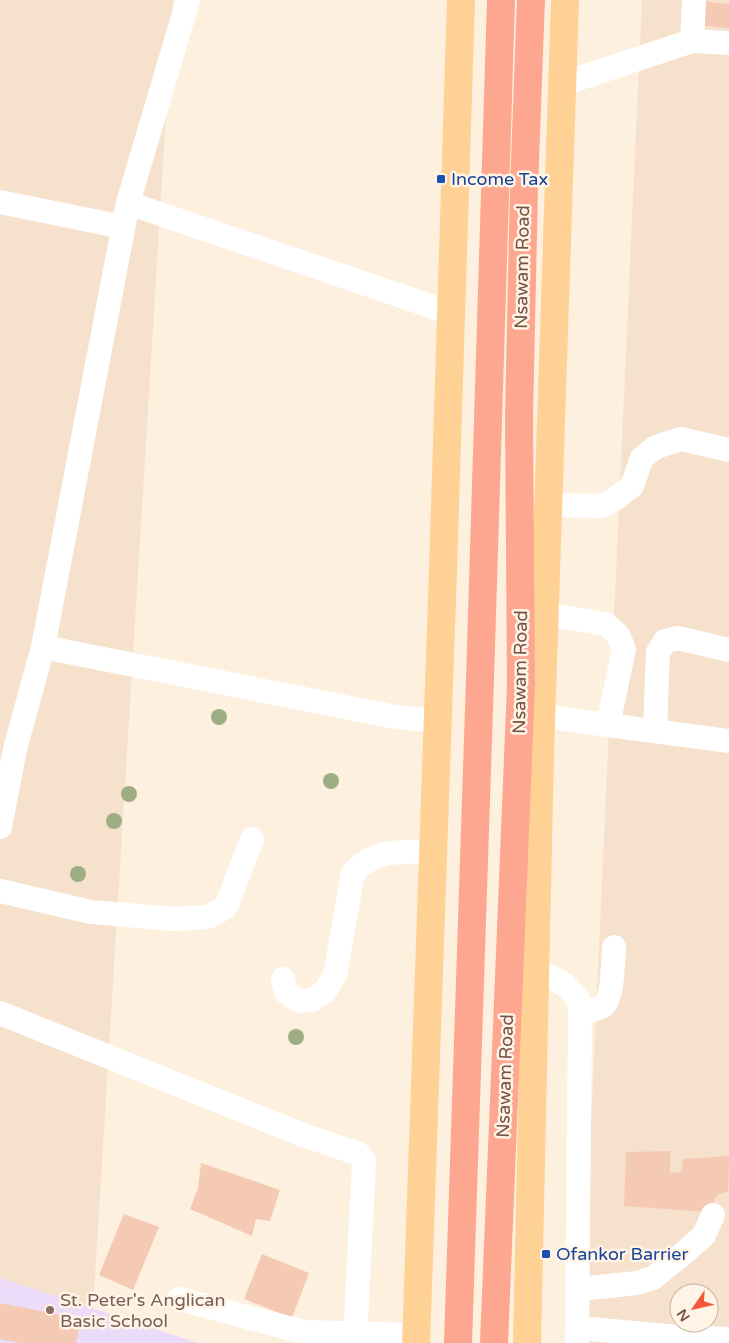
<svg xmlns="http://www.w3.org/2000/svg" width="729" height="1343" font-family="'Varela Round',sans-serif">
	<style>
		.residential { fill: #f6e1cc; fill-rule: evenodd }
		.education { fill: #eddbfa }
		.building { fill: #f5cab4 }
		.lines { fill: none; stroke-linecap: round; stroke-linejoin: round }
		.minor { stroke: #fff; stroke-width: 24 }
		.major { stroke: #ffd194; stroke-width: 28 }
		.highway { stroke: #fda690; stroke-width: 28 }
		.tree { fill: #9ead84 }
		.transit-dot { fill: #1a4fb4; stroke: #fff4e6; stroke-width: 2 }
		.education-dot { fill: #8d6e63; stroke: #fff4e6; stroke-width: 2 }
		.labels { text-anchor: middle; stroke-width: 5; stroke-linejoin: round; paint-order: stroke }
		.transit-label { font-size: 18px; fill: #164399; stroke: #fff4e6; text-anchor: start }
		.street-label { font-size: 18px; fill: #765345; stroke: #fff4e6 }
		.education-label { font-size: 18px; fill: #785e54; stroke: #fff4e6; text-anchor: start }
	</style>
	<rect width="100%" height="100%" fill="#fef0de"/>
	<g class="residential">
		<polygon points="0,0 173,0 91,1343 0,1343"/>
		<path d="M642,0H729V1343H581ZM679,1293H709V1323H679Z"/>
	</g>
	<polygon class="education" points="0,1278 198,1343 0,1343"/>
	<g class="building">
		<polygon points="699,1 729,4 729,28 697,25"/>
		<polygon points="670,1151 670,1173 681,1172 683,1159 729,1156 728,1192 718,1194 708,1212 624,1206 626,1152"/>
		<polygon points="201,1163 280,1190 270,1221 256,1219 252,1236 190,1209 198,1188"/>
		<polygon points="124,1214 159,1227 133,1290 99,1275"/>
		<polygon points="262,1254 309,1273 292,1318 244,1299"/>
		<polygon points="0,1303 81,1319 76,1343 19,1343 0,1339"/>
	</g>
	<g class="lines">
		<g class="minor">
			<polyline points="692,41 729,43"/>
			<polyline points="562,84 692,41 694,0"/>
			<polyline points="0,202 123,227"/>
			<polyline points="128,203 451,313"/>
			<polyline points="548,505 601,506 612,501 632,486 642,458 656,447 681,439 729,450"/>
			<polyline points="544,614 606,624 618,635 624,649 608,725"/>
			<polyline points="43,647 395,717 438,721"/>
			<polyline points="541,716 729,741"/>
			<polyline points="655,731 658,652 665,641 678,638 729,650"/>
			<polyline points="0,827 15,749 43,647 128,203 188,0"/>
			<polyline points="0,891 91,912 174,919 208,917 226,907 252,839"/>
			<polyline points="535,968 565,985 577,997 580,1012 577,1343"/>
			<path d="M283,979L286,992L299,1001L313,1000L325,991L335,975L353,873C376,848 402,852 433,852"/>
			<path d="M580,1012C588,1011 596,1010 603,1006C613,999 613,960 614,947"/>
			<polyline points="0,1013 303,1135 359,1154 364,1161 355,1343"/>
			<polyline points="579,1289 637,1283 653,1278 684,1253 704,1235 713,1215"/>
			<polyline points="179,1299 304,1332 416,1335"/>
			<polyline points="578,1328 679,1337 729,1339"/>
		</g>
		<g class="major">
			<polyline points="416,1343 443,570 461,0"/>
			<polyline points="527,1343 540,753 565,0"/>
		</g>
		<g class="highway">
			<polyline points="458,1343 480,679 501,0"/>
			<polyline points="494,1343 521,685 519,417 524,187 531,0"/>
		</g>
	</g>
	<g class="tree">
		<circle cx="219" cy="717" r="8"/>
		<circle cx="331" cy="781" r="8"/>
		<circle cx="129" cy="794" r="8"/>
		<circle cx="114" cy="821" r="8"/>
		<circle cx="78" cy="874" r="8"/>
		<circle cx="296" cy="1037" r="8"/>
	</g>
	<g class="transit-dot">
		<rect x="436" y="174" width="10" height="10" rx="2.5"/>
		<rect x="541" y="1249" width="10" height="10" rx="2.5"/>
	</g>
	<circle class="education-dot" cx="50" cy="1310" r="5"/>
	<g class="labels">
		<g class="transit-label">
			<text x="451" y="185">Income Tax</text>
			<text x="556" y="1260">Ofankor Barrier</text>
		</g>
		<g class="street-label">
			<text transform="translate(522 267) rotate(-89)" y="6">Nsawam Road</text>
			<text transform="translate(520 672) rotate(-89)" y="6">Nsawam Road</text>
			<text transform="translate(505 1076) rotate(-88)" y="6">Nsawam Road</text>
		</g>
		<g class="education-label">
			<text x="60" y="1306">St. Peter's Anglican<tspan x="60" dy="21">Basic School</tspan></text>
		</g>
	</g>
	<g transform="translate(694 1308) rotate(236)"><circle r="24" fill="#fff4e6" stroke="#c8b4a6"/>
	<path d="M0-4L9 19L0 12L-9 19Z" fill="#f25739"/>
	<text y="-8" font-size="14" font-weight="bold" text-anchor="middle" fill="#765345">N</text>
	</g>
</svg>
